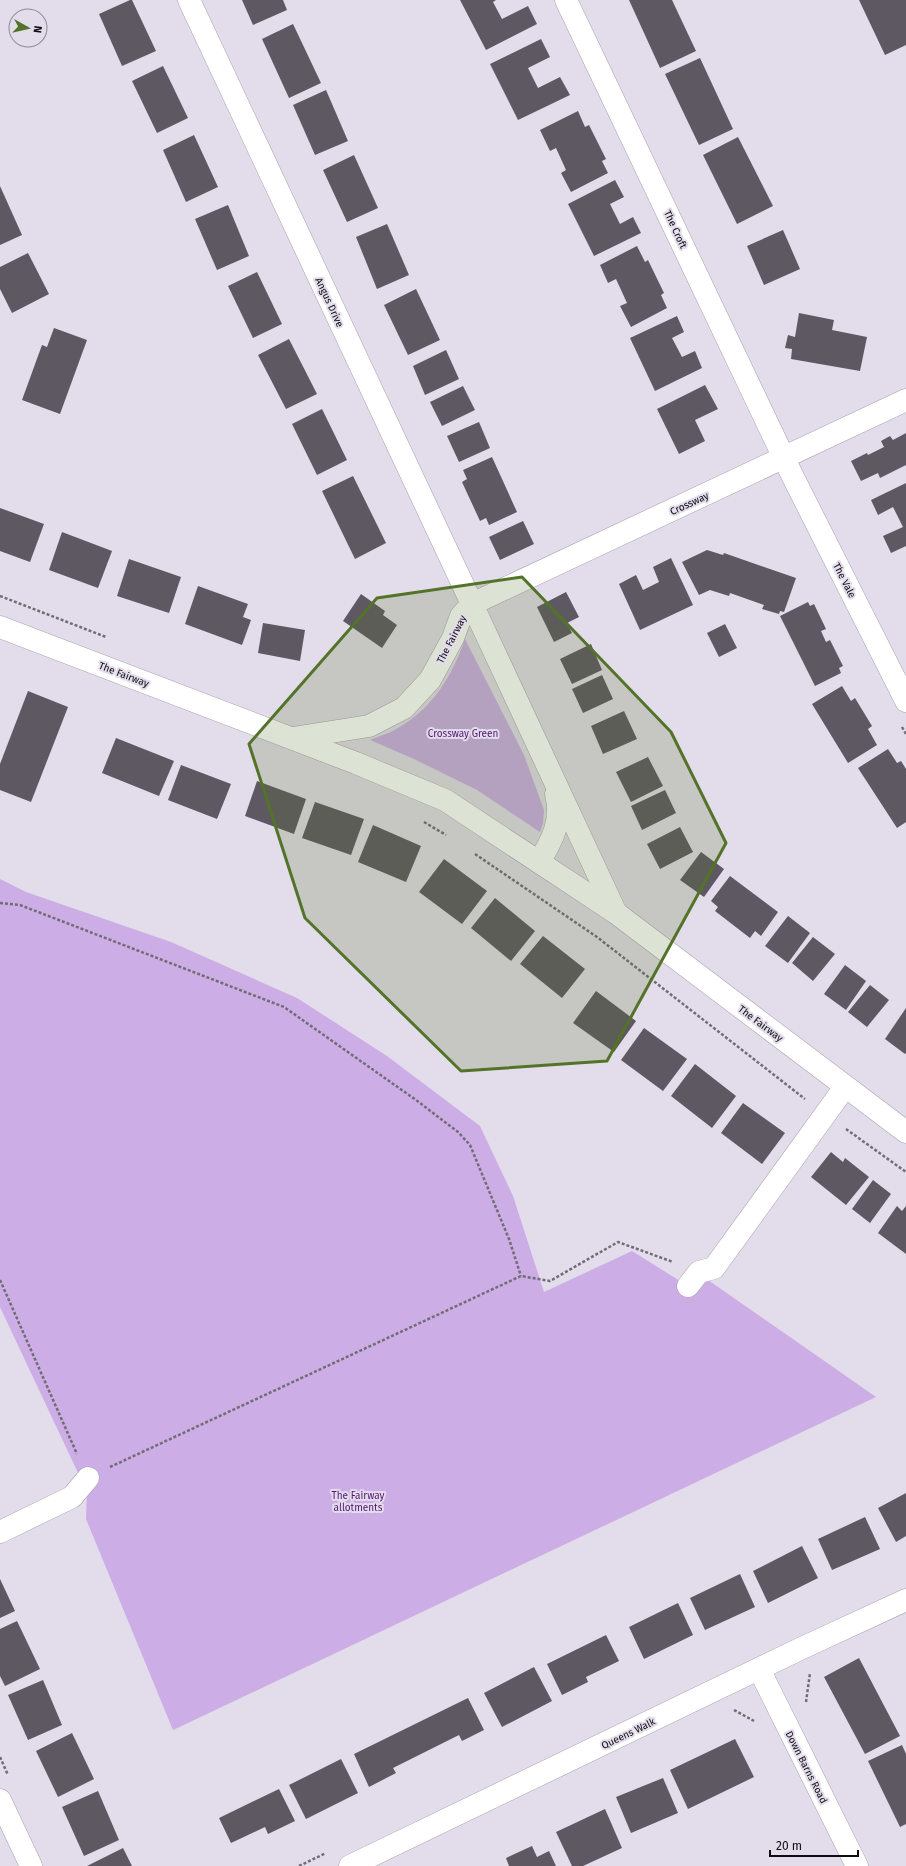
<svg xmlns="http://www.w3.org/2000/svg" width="906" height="1866" font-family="'Fira Sans',sans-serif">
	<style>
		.green { fill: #ccade5 }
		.building { fill: #5e5863 }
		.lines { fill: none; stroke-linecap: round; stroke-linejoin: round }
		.minor-casing { stroke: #a8a2ae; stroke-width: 23 }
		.path { stroke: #716d75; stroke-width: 2.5; stroke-dasharray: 3 2; stroke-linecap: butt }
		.minor { stroke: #fff; stroke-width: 22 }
		.marked { fill: #537329; fill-opacity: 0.2; stroke: #537329; stroke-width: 3; stroke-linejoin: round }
		.labels { text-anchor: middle; stroke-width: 4; stroke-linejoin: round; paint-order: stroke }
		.street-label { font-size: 10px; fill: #0e0c10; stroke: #e3dcea }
		.park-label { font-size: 10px; fill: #511374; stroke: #e3dcea }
	</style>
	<rect width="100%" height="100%" fill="#e3dcea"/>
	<g class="green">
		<path d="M465,639L524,755L544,810L543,823L540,832L477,790L414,759L370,740C379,736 390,733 398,728C433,708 452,676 465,639Z"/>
		<polygon points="0,879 26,892 171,942 297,998 387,1056 480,1126 513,1196 544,1292 632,1251 688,1286 708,1280 876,1397 173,1730 86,1519 87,1492 0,1307"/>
	</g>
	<g class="building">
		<polygon points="130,0 132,0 156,51 122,66 99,14"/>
		<polygon points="242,0 283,0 287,10 253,25"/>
		<polygon points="460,0 496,0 493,2 502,19 528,6 537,24 486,50"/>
		<polygon points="629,0 672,0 696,51 660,68"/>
		<polygon points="859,0 906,0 906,45 885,55"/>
		<polygon points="293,24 321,83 289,98 262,39"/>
		<polygon points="541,39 550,57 528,68 538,88 560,77 570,95 518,120 490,64"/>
		<polygon points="700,58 733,129 699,145 665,74"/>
		<polygon points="163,66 188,118 157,133 132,81"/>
		<polygon points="326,90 348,141 315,155 293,105"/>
		<polygon points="578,111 585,127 589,125 606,159 602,161 608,173 571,192 561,173 566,170 556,148 550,151 540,130"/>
		<polygon points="194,135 218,187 186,202 163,150"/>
		<polygon points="738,137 773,206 737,224 703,155"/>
		<polygon points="354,155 378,208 347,222 323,170"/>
		<polygon points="615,180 624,197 610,204 620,224 633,217 641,233 594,256 568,204"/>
		<polygon points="0,186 22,235 0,245"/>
		<polygon points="228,205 249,256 217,270 195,219"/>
		<polygon points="387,224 409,275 377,289 356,237"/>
		<polygon points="783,230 800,269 764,285 747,246"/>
		<polygon points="637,246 645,262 648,260 664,293 661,295 667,308 631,327 620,306 627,303 616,279 608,283 600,265"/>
		<polygon points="28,253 49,294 12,313 0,289 0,267"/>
		<polygon points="257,272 282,324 253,338 228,286"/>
		<polygon points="416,289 440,340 408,355 384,305"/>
		<polygon points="799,313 834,320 832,330 867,337 860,371 791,359 792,349 785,348 788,335 795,337"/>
		<polygon points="677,316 684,332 672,338 682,357 695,351 702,368 655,391 630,338"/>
		<polygon points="54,328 87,340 60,414 22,400 42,345 47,347"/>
		<polygon points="289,339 317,394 286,409 258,355"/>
		<polygon points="446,350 459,379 425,395 413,366"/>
		<polygon points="705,385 718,409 695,420 705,441 679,454 657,409"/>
		<polygon points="463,386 475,410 442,426 430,402"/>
		<polygon points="322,409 347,460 317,475 292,424"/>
		<polygon points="479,422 490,448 459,462 447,436"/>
		<polygon points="906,433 906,465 880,478 878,473 861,481 851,461 867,453 868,455 884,447 881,441 890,436 893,440"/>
		<polygon points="492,457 517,512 489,525 486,518 480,521 462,482 467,479 463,470"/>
		<polygon points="353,476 386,543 355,559 322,491"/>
		<polygon points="906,483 906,546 891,553 883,536 903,527 893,507 878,515 871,500"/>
		<polygon points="0,508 44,524 30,562 0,551"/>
		<polygon points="523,521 534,544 500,560 489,537"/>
		<polygon points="62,532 112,551 98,588 49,570"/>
		<polygon points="707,550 723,555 724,553 796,578 784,612 780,611 779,614 762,609 764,605 730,593 729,596 710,590 699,595 682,562"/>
		<polygon points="671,558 693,605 640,630 619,584 636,575 643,590 659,582 653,567"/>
		<polygon points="129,559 181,577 169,613 117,596"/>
		<polygon points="198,586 248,604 243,617 251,620 242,645 185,624"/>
		<polygon points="566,592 579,617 567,623 572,633 554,642 537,607"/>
		<polygon points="361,594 385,611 383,615 397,625 382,648 343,621"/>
		<polygon points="808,602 810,606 814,604 826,629 821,631 826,642 830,640 843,666 839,668 841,673 815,686 780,616"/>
		<polygon points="263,623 305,630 300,661 258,653"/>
		<polygon points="725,624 737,648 719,657 707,633"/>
		<polygon points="591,644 602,670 572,684 560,659"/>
		<polygon points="602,675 613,699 583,713 572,689"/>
		<polygon points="842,686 851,701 855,698 872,726 868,729 877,745 848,763 812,704"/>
		<polygon points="28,691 68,707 31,802 0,790 0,764"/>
		<polygon points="624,711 637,739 603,754 591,726"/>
		<polygon points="116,738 174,761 159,796 102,773"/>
		<polygon points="888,749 897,763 901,761 906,769 906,822 897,828 858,768"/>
		<polygon points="648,757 663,786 631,802 616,772"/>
		<polygon points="181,765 231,784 217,819 168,800"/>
		<polygon points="257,781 306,799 294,834 245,816"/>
		<polygon points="665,790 676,813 642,830 631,806"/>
		<polygon points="315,802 364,819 351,855 302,838"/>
		<polygon points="373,825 421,846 406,882 358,862"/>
		<polygon points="680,827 693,852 660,869 647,844"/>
		<polygon points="701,852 724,869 704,897 680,880"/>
		<polygon points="444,859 487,891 462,924 419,892"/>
		<polygon points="730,876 778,912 761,936 755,931 750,938 715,911 718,907 711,901"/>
		<polygon points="495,898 535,931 511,961 471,928"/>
		<polygon points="788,916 810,933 788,963 765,946"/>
		<polygon points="543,936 585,969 562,998 520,964"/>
		<polygon points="813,937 835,954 813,981 792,963"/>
		<polygon points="845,965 866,981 846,1010 824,994"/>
		<polygon points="870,985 889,1000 867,1027 848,1012"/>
		<polygon points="596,991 636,1021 614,1052 573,1023"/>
		<polygon points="906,1008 906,1053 905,1054 885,1039"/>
		<polygon points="644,1028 687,1059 663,1091 621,1060"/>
		<polygon points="695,1064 736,1096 712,1128 671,1096"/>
		<polygon points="743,1103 785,1133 762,1164 721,1133"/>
		<polygon points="831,1152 843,1162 845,1158 869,1177 846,1205 811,1177"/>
		<polygon points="873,1180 891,1194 870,1223 852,1209"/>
		<polygon points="897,1206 902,1211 906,1206 906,1254 878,1233"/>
		<polygon points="906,1493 906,1536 896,1542 878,1508"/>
		<polygon points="865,1517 880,1549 832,1570 818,1539"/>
		<polygon points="802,1546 818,1578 768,1603 753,1571"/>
		<polygon points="740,1574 755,1607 705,1630 690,1598"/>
		<polygon points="0,1579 15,1611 0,1618"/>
		<polygon points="678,1603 693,1635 644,1659 629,1627"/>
		<polygon points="17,1621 40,1669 5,1686 0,1676 0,1629"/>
		<polygon points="606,1635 619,1661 586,1677 588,1682 562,1695 547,1664"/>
		<polygon points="859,1658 900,1736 865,1754 824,1677"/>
		<polygon points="534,1667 552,1701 502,1727 484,1693"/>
		<polygon points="43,1680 62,1725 28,1740 8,1695"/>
		<polygon points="468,1698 484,1730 462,1741 459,1735 393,1768 396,1773 369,1787 354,1754"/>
		<polygon points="72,1733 94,1779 58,1797 36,1751"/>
		<polygon points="735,1739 754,1777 688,1809 670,1770"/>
		<polygon points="902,1745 906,1754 906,1824 900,1827 868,1761"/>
		<polygon points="341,1759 358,1793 306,1819 289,1785"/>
		<polygon points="663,1778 678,1813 631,1833 616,1797"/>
		<polygon points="279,1789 295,1821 268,1834 265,1827 231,1843 219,1818"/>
		<polygon points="98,1791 119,1840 84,1856 62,1807"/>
		<polygon points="605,1809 622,1848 583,1866 572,1866 556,1832"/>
		<polygon points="532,1846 537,1857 549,1851 556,1866 509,1866 506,1858"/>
		<polygon points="123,1848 132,1866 87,1866"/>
	</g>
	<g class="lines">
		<g class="minor-casing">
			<g id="minor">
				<polyline points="189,0 472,604 906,400"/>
				<polyline points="566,0 793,477 906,701"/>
				<polyline points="0,627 356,763 445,800 616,913 906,1132"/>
				<polyline points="293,738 369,726 404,708 430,680 453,638 461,616 472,604 616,913"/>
				<path d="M539,862C552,841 563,820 556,794"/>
				<polyline points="688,1286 699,1272 714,1268 845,1087"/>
				<polyline points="0,1532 72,1497 88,1478"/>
				<polyline points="759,1669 857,1866"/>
				<polyline points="0,1800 31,1866"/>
				<polyline points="350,1866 802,1648 906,1600"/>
			</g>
		</g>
		<g class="path">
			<polyline points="0,596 106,637"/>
			<polyline points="902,727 906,734"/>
			<polyline points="424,822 446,835"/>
			<polyline points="475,854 597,937 805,1099"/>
			<polyline points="0,903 20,905 284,1007 416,1100 458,1132 470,1145 509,1239 521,1276"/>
			<polyline points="846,1129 906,1172"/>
			<polyline points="0,1280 77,1454"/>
			<polyline points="110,1467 521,1276 550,1281 618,1242 673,1262"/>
			<polyline points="806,1702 810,1673"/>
			<polyline points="734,1710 754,1721"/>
			<polyline points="0,1757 8,1775"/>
			<polyline points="299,1866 326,1853"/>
		</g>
		<use href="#minor" class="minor"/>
	</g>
	<path class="marked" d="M522,577L671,732L726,843L607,1061L461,1071L305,918L249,744L377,598Z"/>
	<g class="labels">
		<g class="street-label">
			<text transform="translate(676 229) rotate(65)" y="4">The Croft</text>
			<text transform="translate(330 302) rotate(65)" y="4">Angus Drive</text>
			<text transform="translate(689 503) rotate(-25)" y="4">Crossway</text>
			<text transform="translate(845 580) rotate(63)" y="4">The Vale</text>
			<text transform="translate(451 639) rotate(-63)" y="4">The Fairway</text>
			<text transform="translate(124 674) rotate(21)" y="4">The Fairway</text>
			<text transform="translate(761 1023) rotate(37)" y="4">The Fairway</text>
			<text transform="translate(628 1733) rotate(-26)" y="4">Queens Walk</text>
			<text transform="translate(807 1767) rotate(63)" y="4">Down Barns Road</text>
		</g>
		<g class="park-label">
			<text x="463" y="737">Crossway Green</text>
			<text x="358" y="1499">The Fairway<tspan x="358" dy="12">allotments</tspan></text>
		</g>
	</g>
	<g transform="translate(28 28) rotate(98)"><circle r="19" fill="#e3dcea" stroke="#8e8993"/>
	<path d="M0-3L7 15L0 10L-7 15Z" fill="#537329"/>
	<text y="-6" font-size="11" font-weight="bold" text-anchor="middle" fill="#0e0c10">N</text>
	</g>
	<path d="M770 1850v6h88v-6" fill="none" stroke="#0e0c10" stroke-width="2"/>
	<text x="776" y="1850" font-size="12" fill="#0e0c10" stroke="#e3dcea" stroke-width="3" paint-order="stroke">20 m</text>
</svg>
